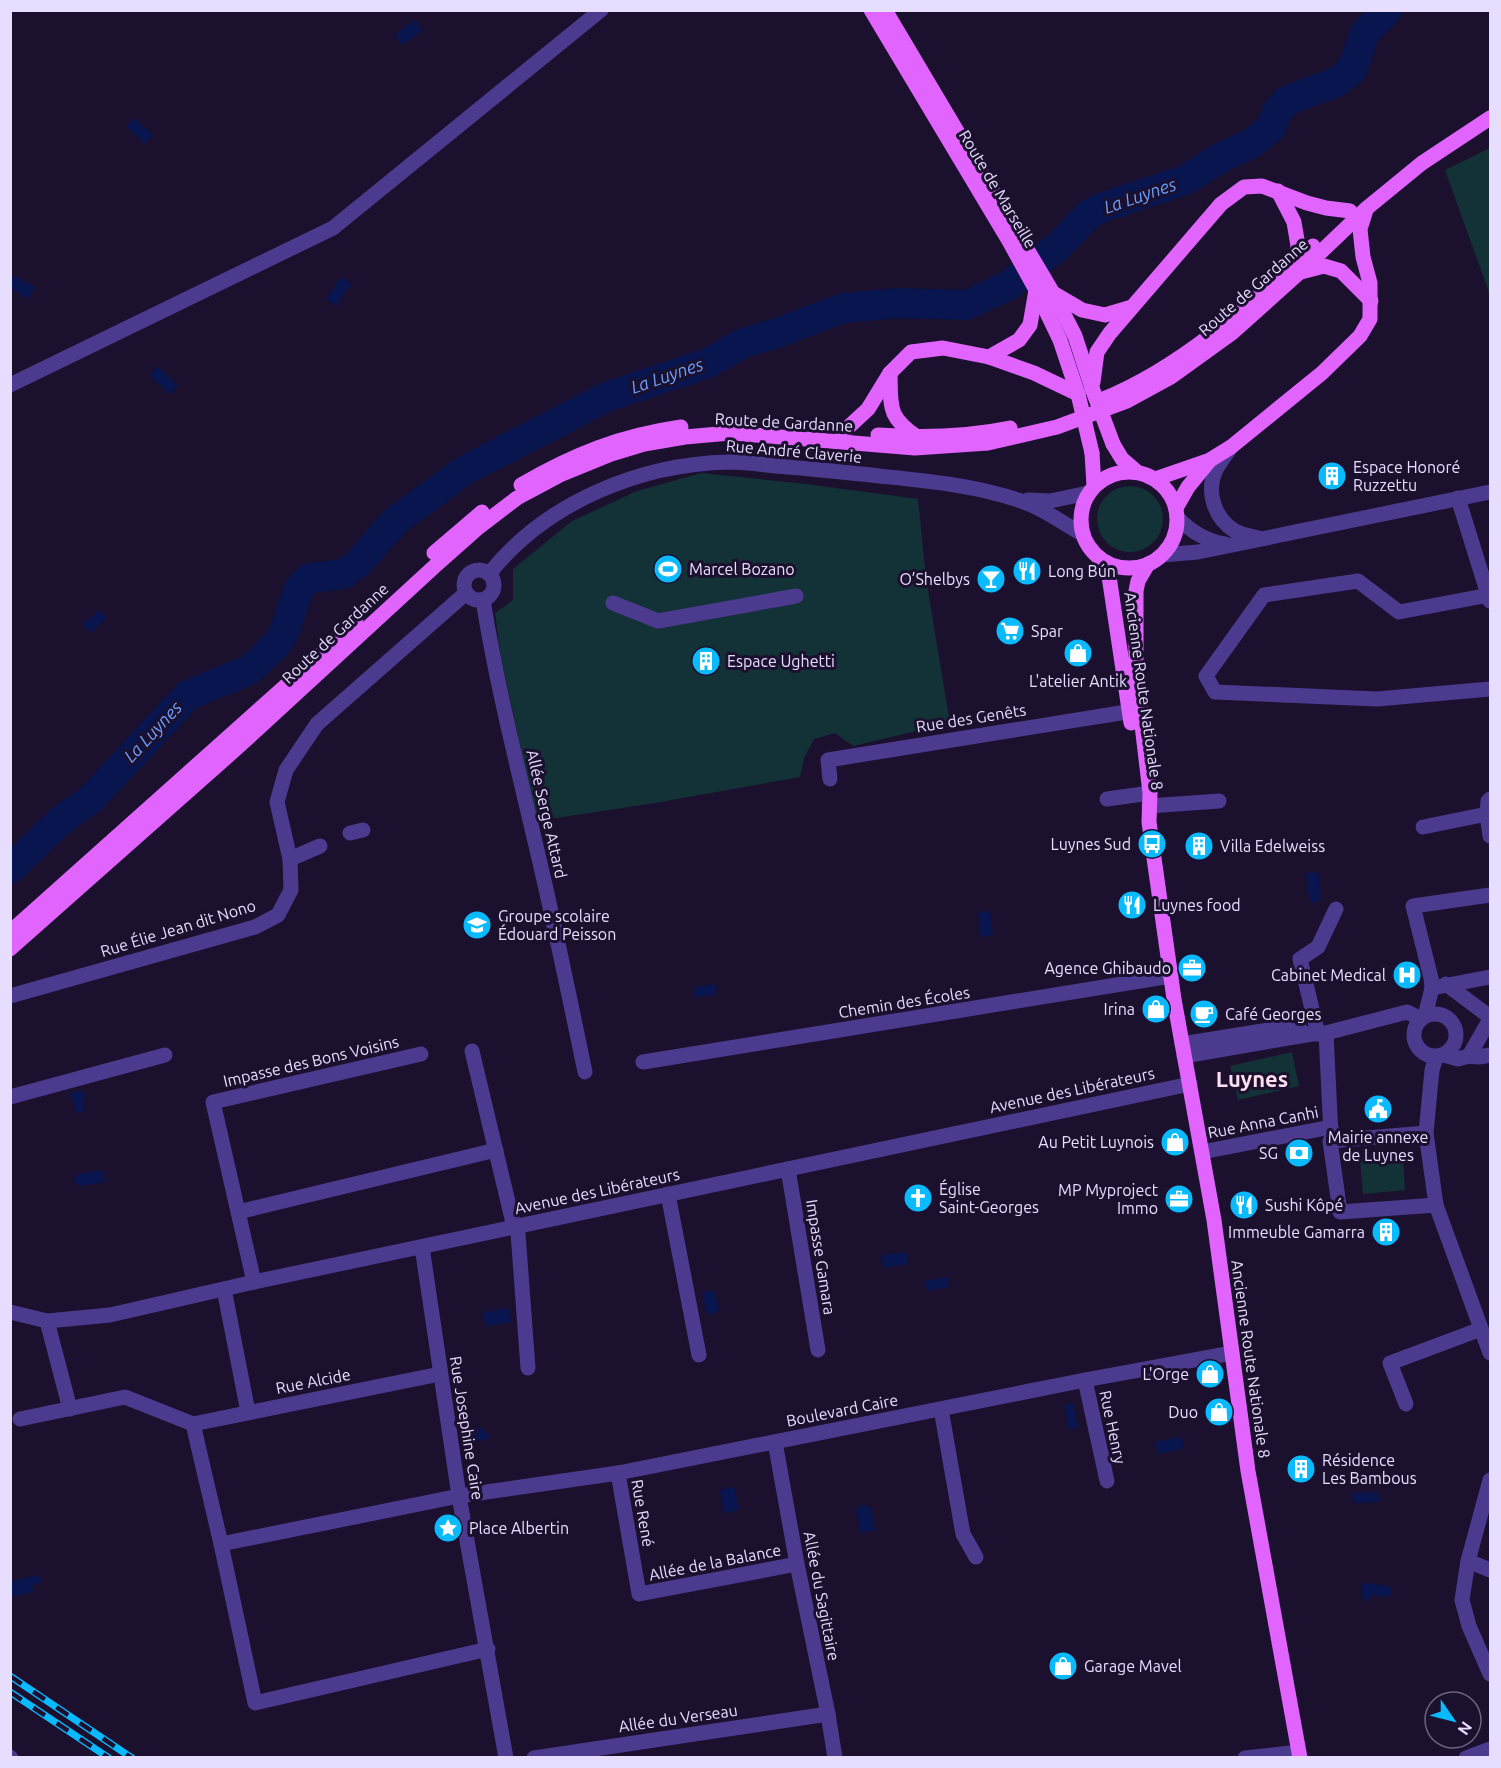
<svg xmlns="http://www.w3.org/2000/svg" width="1501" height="1768" font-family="Ubuntu,sans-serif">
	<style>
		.green { fill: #133238 }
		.water { fill: #09154e }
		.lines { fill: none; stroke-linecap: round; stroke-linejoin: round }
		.river { stroke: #09154e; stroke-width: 30 }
		.minor { stroke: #4c3a8e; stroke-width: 15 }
		.major { stroke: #e164ff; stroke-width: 15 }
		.rail-casing { stroke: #09baff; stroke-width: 7 }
		.rail { stroke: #1b102d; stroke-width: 4.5; stroke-dasharray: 14; stroke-linecap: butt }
		.major-bridge { stroke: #e164ff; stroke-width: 15 }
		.labels { text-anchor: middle; stroke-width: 6; stroke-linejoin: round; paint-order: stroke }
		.street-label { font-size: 16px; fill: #e7ddff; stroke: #1b102d }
		.poi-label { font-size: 16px; fill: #e7ddff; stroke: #1b102d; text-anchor: start }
		.water-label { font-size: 18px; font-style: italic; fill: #6ba0ff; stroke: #1b102d }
		.district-label { font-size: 22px; font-weight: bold; fill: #ffdfed; stroke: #1b102d }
	</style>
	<rect width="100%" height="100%" fill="#1b102d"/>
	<g class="green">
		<polygon points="1490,148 1490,295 1445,170"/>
		<polygon points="701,473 806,484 918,499 926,578 950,723 853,746 835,733 814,739 804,758 800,777 655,803 536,821 500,652 495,613 513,600 513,569 572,521 637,491"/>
		<circle cx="1130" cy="519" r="33"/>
		<polygon points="1292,1052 1299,1086 1238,1100 1230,1066"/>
		<polygon points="1403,1156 1405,1190 1363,1194 1360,1159"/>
	</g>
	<g class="water">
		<polygon points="415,20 422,31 402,45 395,34"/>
		<polygon points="134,118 153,135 145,144 126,126"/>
		<polygon points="14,275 35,288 28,299 11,288 11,280"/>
		<polygon points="340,277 352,284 350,288 348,288 336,306 326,299"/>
		<polygon points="157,366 178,385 170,394 150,376"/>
		<polygon points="100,610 107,618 90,633 83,624"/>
		<polygon points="1318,872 1321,898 1318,902 1312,903 1309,899 1306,873"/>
		<polygon points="990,911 993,935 981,937 978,913"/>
		<polygon points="715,984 716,995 696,997 693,994 695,987"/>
		<polygon points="81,1090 85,1095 83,1106 85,1111 76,1114 70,1093"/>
		<polygon points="102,1170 105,1182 79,1186 75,1184 74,1179 77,1174"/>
		<polygon points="906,1252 908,1264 883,1268 882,1255"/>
		<polygon points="947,1277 949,1287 927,1291 925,1281"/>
		<polygon points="714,1290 719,1309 713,1315 706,1312 702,1293"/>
		<polygon points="509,1308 511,1322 487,1326 483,1319 485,1312"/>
		<polygon points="1073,1403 1078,1428 1068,1429 1064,1405"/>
		<polygon points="480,1427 490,1437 489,1439 468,1443 465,1442 463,1438 464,1433"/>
		<polygon points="1180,1437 1184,1443 1182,1449 1158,1454 1155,1442"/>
		<polygon points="735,1487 739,1510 724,1513 720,1490"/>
		<polygon points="1378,1492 1379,1502 1353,1503 1352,1493"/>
		<polygon points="866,1505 871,1508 875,1530 860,1533 856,1510 858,1507"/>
		<polygon points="40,1575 41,1583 32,1585 33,1592 11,1597 11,1581"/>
		<polygon points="1361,1583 1391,1586 1390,1597 1371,1595 1368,1601 1363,1600"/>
	</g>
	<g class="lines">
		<polyline class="river" points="10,869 60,821 91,799 188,695 249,670 278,643 285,630 299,588 309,578 343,574 358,563 395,521 465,470 606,397 708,363 743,343 774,334 843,308 899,303 966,305 1009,285 1058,246 1089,214 1103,207 1185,180 1220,158 1252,143 1272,127 1276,113 1288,100 1336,82 1352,70 1365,33 1387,10"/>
		<g class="minor">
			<polyline points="10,385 333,228 601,10"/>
			<path d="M1231,447C1226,455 1219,463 1215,472C1206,493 1215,519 1235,531C1242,535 1251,536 1258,538"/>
			<polyline points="1458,498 1490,601"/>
			<polyline points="1028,500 1050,501 1088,493"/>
			<path d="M1177,517C1190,531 1207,541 1225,544"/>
			<polyline points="1162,555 1198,552 1490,492"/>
			<circle cx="479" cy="585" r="15"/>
			<path d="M489,574C546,502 640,464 729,462C744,462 760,464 775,466C804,468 832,471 861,474C913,480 968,483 1018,500C1041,507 1061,522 1082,534"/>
			<polyline points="1489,595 1399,612 1358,581 1264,595 1206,676 1215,692 1377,699 1490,689"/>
			<path d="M483,600C499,700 526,799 548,898C561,956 573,1014 585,1072"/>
			<polyline points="613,603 658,621 796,596"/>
			<polyline points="830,779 828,760 1139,710"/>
			<polyline points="1107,799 1150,793"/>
			<polyline points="1490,799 1488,801 1487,814 1490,836"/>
			<polyline points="1149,806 1219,801"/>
			<polyline points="1423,827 1487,814"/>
			<polyline points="350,833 363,830"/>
			<polyline points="290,859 320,846"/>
			<polyline points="1446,984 1490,1017"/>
			<polyline points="1432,988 1490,977"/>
			<polyline points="10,996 255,927 278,915 291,890 290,859 277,802 286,770 317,724 466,593"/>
			<circle cx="1435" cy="1035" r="21"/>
			<polyline points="1425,1016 1432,988 1431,978 1413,906 1490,895"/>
			<polyline points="1326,1033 1331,1135"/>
			<polyline points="1318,1034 1300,959 1318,947 1336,909"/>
			<polyline points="1182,1044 1280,1028 1303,1032"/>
			<polyline points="472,1051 514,1227 518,1233 528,1368"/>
			<polyline points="1444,1055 1458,1059 1469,1056 1479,1057 1490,1055"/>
			<polyline points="1184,1056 1312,1034 1326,1033 1407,1012 1421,1019"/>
			<polyline points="1469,1056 1490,1019"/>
			<polyline points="1436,1057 1432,1070 1426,1133 1436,1205 1490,1353"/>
			<polyline points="643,1062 1171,976"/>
			<polyline points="10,1097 165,1055"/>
			<polyline points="1426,1133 1330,1141 1340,1212 1436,1205"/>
			<polyline points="1202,1152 1331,1127"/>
			<polyline points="788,1169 818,1350"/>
			<polyline points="668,1194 699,1355"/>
			<polyline points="238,1212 496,1150"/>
			<polyline points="422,1247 459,1496 506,1758"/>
			<polyline points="254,1282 213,1102 421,1054"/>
			<polyline points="224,1289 248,1412"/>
			<polyline points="10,1312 47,1321 110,1315 254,1282 1190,1084"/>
			<polyline points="47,1321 70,1409"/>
			<polyline points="1085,1380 1107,1481"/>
			<polyline points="1406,1404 1390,1363 1481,1329"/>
			<polyline points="941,1409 963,1534 976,1557"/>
			<polyline points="20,1419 125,1397 193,1424"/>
			<polyline points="193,1424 440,1374"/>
			<polyline points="193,1424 221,1544"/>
			<polyline points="775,1442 797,1564 828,1714 835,1758"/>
			<polyline points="618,1473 639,1594 797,1564"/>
			<polyline points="1490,1480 1468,1561 1462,1600 1469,1626 1490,1674"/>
			<polyline points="1468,1561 1490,1570"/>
			<polyline points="488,1649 255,1703 221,1544 459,1496 618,1473 1085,1380 1232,1353"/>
			<polyline points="10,1757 11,1758"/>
			<polyline points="534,1758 828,1714"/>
			<polyline points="1245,1758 1299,1752"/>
			<polyline points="1466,1758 1490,1749"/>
		</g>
		<g class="major">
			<polyline points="871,10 1009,241 1036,290 1060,340 1078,394"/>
			<polyline points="885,10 1053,293 1075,336 1092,388"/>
			<polyline points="1278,191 1294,222 1298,246 1294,264"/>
			<polyline points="1301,272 1324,266 1341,271 1371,301"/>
			<polyline points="1053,293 1082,310 1105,315 1132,307"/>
			<polyline points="989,357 1019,340 1030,325 1036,290"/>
			<path d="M890,373C891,407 887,416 917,437"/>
			<polyline points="1093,382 1097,352 1110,333 1221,204 1244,187 1262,186 1307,203 1326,208 1350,211"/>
			<path d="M1101,400C1183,367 1249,305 1313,246"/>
			<polyline points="842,433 868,409 890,373 911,352 943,348 989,357 1034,373 1078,394"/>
			<path d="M878,435C922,438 966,437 1010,428"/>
			<polyline points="1113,444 1122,459 1137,472"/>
			<polyline points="1092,453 1094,486"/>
			<circle cx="1129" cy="520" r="48"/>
			<polyline points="1155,479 1210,460 1231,447 1322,373 1360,336 1370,319 1370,283 1363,257 1360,229 1366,210"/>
			<path d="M521,485C574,454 620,436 681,427"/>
			<polyline points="1176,508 1188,487 1210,460"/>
			<polyline points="434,553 482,512"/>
			<polyline points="1107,563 1131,723"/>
			<polyline points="1148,564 1138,581 1136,591 1136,674 1150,793 1149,822 1152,844 1174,999 1214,1220 1248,1471 1300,1758"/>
			<polyline points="10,932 356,623"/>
			<polyline points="10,949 238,747 436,565 479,527 517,498 562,474 611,454 644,444 685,437 730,433 915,448 988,443 1057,427 1127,401 1171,377 1232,333 1300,272 1367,208 1422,163 1490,118"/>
		</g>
		<g class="rail-casing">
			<g id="rail">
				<polyline points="10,1676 132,1758"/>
				<polyline points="10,1692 109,1758"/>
			</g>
		</g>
		<use href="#rail" class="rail"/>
		<g class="major-bridge">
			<polyline points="1092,388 1113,444"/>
			<polyline points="1078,394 1092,453"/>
		</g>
	</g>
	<defs>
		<g id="building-disc" transform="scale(1.5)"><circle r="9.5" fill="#09baff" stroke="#1b102d"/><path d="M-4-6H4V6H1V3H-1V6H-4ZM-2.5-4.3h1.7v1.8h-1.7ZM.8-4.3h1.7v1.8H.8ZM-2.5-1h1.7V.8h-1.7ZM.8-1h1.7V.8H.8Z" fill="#fff"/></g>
		<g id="stadium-disc" transform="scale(1.5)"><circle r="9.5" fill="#09baff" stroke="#1b102d"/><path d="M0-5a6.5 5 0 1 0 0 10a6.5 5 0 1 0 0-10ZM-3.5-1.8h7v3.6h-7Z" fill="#fff"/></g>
		<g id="restaurant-disc" transform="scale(1.5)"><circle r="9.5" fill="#09baff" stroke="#1b102d"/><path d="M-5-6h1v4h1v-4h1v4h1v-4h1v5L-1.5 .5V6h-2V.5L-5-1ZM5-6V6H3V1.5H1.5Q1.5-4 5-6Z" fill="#fff"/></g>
		<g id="bar-disc" transform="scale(1.5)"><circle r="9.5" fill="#09baff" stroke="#1b102d"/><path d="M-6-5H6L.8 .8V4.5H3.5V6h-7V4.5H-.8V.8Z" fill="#fff"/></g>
		<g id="supermarket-disc" transform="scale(1.5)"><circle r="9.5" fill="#09baff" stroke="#1b102d"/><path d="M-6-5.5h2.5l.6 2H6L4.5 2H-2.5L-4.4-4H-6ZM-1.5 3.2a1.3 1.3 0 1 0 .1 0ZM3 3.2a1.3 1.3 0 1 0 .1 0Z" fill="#fff"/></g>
		<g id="shop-disc" transform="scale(1.5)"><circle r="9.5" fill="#09baff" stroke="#1b102d"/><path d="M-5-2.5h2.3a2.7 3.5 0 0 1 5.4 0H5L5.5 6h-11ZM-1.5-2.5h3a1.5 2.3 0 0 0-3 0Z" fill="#fff"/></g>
		<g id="bus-disc" transform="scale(1.5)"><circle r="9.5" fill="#09baff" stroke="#1b102d"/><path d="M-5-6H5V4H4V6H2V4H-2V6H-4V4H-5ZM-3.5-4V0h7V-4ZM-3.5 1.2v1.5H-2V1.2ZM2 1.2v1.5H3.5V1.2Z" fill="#fff"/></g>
		<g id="school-disc" transform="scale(1.5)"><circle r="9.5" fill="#09baff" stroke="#1b102d"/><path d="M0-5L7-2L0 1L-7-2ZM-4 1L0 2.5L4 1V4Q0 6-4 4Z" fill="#fff"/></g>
		<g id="office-disc" transform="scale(1.5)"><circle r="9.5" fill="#09baff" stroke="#1b102d"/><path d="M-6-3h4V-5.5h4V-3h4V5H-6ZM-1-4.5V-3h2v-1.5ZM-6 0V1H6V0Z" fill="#fff"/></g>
		<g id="hospital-disc" transform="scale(1.5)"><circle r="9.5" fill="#09baff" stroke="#1b102d"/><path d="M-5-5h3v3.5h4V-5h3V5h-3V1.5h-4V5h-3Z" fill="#fff"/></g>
		<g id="cafe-disc" transform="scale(1.5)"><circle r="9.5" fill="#09baff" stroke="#1b102d"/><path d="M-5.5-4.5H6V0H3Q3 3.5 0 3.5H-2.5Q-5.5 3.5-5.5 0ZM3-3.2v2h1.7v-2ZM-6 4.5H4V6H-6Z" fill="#fff"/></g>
		<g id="civic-disc" transform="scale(1.5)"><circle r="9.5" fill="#09baff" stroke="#1b102d"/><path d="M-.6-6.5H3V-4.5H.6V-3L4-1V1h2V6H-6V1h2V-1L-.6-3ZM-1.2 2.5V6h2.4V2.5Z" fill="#fff"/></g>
		<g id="bank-disc" transform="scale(1.5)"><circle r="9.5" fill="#09baff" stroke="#1b102d"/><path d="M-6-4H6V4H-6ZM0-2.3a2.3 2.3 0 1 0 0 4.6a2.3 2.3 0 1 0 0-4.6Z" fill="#fff"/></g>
		<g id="church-disc" transform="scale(1.5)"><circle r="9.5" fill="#09baff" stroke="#1b102d"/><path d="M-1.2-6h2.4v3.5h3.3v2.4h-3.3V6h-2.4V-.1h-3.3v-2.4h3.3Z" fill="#fff"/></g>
		<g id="sight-disc" transform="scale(1.5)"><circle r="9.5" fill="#09baff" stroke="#1b102d"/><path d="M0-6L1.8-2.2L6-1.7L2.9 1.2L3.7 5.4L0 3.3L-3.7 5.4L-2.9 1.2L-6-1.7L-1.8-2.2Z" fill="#fff"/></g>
	</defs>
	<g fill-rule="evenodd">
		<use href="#building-disc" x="1332" y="476"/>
		<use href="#stadium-disc" x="668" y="569"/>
		<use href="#restaurant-disc" x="1027" y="571"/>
		<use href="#bar-disc" x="991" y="579"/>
		<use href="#supermarket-disc" x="1010" y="631"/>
		<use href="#shop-disc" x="1078" y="653"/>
		<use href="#building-disc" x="706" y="661"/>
		<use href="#bus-disc" x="1152" y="844"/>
		<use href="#building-disc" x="1199" y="846"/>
		<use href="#restaurant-disc" x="1132" y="905"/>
		<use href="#school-disc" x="477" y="925"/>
		<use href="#office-disc" x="1192" y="968"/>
		<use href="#hospital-disc" x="1407" y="975"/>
		<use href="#shop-disc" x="1156" y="1009"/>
		<use href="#cafe-disc" x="1204" y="1014"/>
		<use href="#civic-disc" x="1378" y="1109"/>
		<use href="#shop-disc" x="1175" y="1142"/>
		<use href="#bank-disc" x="1299" y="1153"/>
		<use href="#church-disc" x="918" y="1198"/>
		<use href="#office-disc" x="1179" y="1199"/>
		<use href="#restaurant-disc" x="1244" y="1205"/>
		<use href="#building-disc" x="1386" y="1232"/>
		<use href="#shop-disc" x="1210" y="1374"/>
		<use href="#shop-disc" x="1219" y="1412"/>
		<use href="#building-disc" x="1301" y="1469"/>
		<use href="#sight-disc" x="448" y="1528"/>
		<use href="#shop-disc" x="1063" y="1666"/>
	</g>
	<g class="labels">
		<g class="street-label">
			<text transform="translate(998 189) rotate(59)" y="6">Route de Marseille</text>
			<text transform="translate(1253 287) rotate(-41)" y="6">Route de Gardanne</text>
			<text transform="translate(784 422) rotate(3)" y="6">Route de Gardanne</text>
			<text transform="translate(794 451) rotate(5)" y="6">Rue André Claverie</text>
			<text transform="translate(335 633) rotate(-43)" y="6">Route de Gardanne</text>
			<text transform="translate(1144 691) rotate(82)" y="6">Ancienne Route Nationale 8</text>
			<text transform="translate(971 718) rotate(-9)" y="6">Rue des Genêts</text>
			<text transform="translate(547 814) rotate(77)" y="6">Allée Serge Attard</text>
			<text transform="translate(178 928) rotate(-17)" y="6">Rue Élie Jean dit Nono</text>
			<text transform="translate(904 1002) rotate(-9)" y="6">Chemin des Écoles</text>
			<text transform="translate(311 1061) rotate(-13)" y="6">Impasse des Bons Voisins</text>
			<text transform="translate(1072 1090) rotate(-12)" y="6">Avenue des Libérateurs</text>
			<text transform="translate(1263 1122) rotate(-11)" y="6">Rue Anna Canhi</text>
			<text transform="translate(597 1191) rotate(-12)" y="6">Avenue des Libérateurs</text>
			<text transform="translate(821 1257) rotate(81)" y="6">Impasse Gamara</text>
			<text transform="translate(1251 1359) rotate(82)" y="6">Ancienne Route Nationale 8</text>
			<text transform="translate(313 1381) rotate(-11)" y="6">Rue Alcide</text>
			<text transform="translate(842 1410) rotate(-11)" y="6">Boulevard Caire</text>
			<text transform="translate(1113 1427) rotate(78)" y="6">Rue Henry</text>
			<text transform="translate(467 1428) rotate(81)" y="6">Rue Josephine Caire</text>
			<text transform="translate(643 1513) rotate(80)" y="6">Rue René</text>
			<text transform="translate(715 1562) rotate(-11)" y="6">Allée de la Balance</text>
			<text transform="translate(822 1596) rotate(79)" y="6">Allée du Sagittaire</text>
			<text transform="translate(678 1718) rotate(-8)" y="6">Allée du Verseau</text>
		</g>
		<g class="poi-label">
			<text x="1353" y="473">Espace Honoré<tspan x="1353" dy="18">Ruzzettu</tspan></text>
			<text x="689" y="575">Marcel Bozano</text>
			<text x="1048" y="577">Long Bún</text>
			<text x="970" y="585" text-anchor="end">O’Shelbys</text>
			<text x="1031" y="637">Spar</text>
			<text x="727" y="667">Espace Ughetti</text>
			<text x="1078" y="687" text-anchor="middle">L'atelier Antik</text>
			<text x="1131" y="850" text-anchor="end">Luynes Sud</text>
			<text x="1220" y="852">Villa Edelweiss</text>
			<text x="1153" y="911">Luynes food</text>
			<text x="498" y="922">Groupe scolaire<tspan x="498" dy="18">Édouard Peisson</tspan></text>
			<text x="1171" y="974" text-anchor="end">Agence Ghibaudo</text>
			<text x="1386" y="981" text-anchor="end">Cabinet Medical</text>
			<text x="1135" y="1015" text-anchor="end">Irina</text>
			<text x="1225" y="1020">Café Georges</text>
			<text x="1378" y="1143" text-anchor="middle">Mairie annexe<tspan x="1378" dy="18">de Luynes</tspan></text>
			<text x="1154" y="1148" text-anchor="end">Au Petit Luynois</text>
			<text x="1278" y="1159" text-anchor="end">SG</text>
			<text x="939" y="1195">Église<tspan x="939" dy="18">Saint-Georges</tspan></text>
			<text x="1158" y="1196" text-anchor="end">MP Myproject<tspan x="1158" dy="18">Immo</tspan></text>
			<text x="1265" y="1211">Sushi Kôpé</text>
			<text x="1365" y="1238" text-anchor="end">Immeuble Gamarra</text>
			<text x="1189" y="1380" text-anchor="end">L'Orge</text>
			<text x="1198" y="1418" text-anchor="end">Duo</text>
			<text x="1322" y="1466">Résidence<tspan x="1322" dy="18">Les Bambous</tspan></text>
			<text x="469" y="1534">Place Albertin</text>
			<text x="1084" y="1672">Garage Mavel</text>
		</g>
		<g class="water-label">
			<text transform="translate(1140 196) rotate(-19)" y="6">La Luynes</text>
			<text transform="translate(667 376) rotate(-19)" y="6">La Luynes</text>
			<text transform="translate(153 732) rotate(-47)" y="6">La Luynes</text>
		</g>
		<g class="district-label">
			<text x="1252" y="1087">Luynes</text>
		</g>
	</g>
	<rect width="1501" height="1768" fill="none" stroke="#e7ddff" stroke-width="24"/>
	<g transform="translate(1453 1720) rotate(125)"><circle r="28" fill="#1b102d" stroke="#6d6281" stroke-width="1.5"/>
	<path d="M0-4.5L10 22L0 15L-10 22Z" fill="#09baff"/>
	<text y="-9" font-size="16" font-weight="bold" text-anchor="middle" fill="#e7ddff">N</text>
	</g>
</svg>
